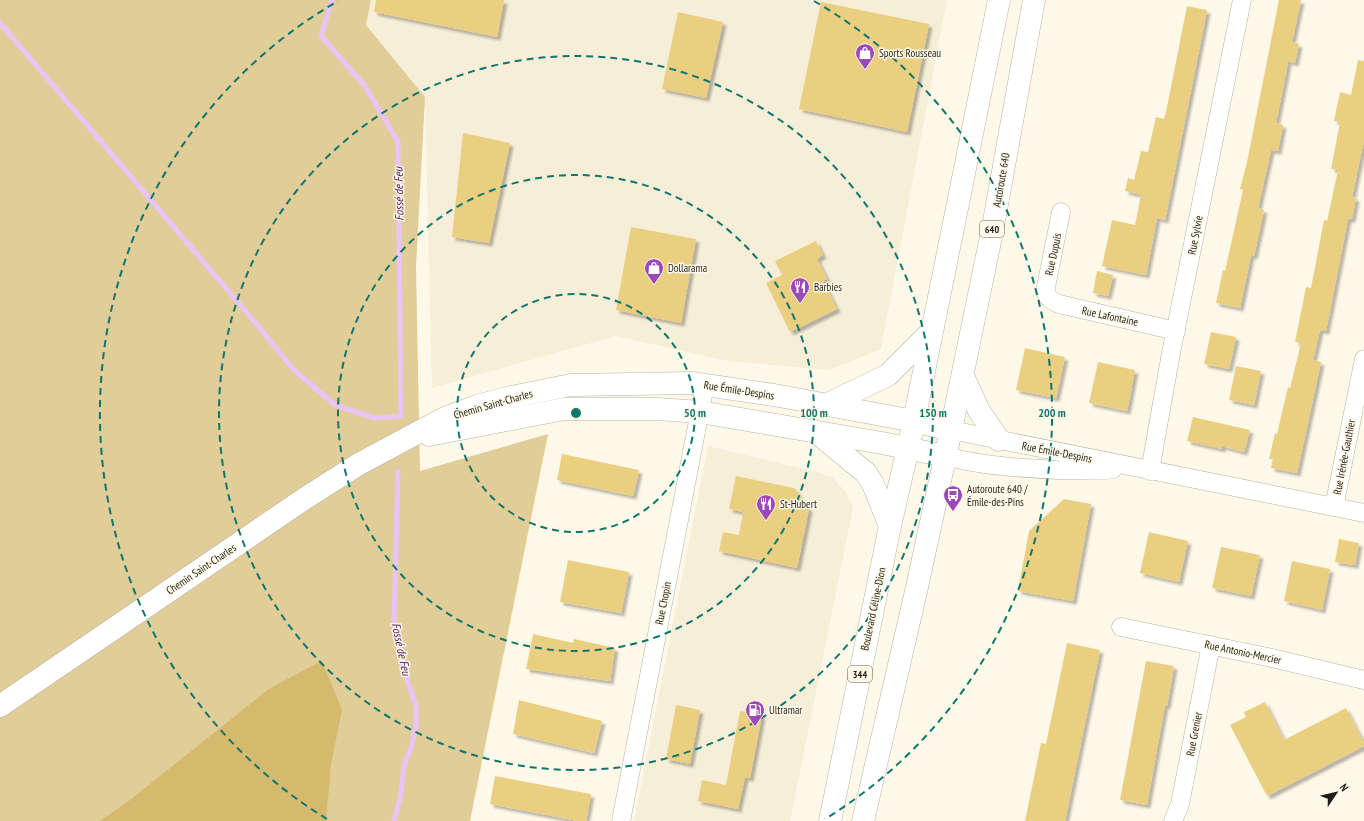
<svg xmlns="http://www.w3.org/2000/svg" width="1364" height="821" font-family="'PT Sans Narrow',sans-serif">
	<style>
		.built { fill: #f7eed7 }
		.green { fill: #e1cd97 }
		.forest { fill: #d5b96c }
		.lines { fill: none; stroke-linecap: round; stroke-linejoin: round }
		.stream { stroke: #eac4f8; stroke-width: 5 }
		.building { fill: #ebcf81; filter: url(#shadow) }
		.minor-casing { stroke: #b8b2a3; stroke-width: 19 }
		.major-casing { stroke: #b8b2a3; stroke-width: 23 }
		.highway-casing { stroke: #b8b2a3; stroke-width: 23 }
		.minor { stroke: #fff; stroke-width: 18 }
		.major { stroke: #fff; stroke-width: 22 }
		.highway { stroke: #fff; stroke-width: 22 }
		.ring { fill: none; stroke: #0f766e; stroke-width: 2; stroke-dasharray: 7 5 }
		.labels { text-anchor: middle; stroke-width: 3; stroke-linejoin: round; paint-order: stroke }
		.shield { fill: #fef8e8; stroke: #635f56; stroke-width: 1 }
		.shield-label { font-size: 10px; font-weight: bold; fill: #201e18 }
		.poi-label { font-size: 11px; fill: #201e18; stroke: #fef8e8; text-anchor: start }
		.street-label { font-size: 11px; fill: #201e18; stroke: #fef8e8 }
		.water-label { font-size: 12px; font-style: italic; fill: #531a65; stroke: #fef8e8 }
		.centre { fill: #0f766e; stroke: #fef8e8; stroke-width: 2 }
		.ring-label { font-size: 12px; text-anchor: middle; font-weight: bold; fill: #0f766e; stroke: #fef8e8; stroke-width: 3; stroke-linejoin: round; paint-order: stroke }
	</style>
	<defs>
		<filter id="shadow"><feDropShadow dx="3.5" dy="3.5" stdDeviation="1" flood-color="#0004"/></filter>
	</defs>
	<rect width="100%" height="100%" fill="#fef8e8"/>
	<g class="built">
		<polygon points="371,0 947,0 881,349 829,370 728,361 616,336 432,388 425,97 366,25"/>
		<polygon points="708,446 821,473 833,478 846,492 853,508 790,821 634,821"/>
	</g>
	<polygon class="green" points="0,0 371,0 366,25 425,97 416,267 420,471 548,434 470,821 0,821"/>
	<polygon class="forest" points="322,661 342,710 331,764 326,821 100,821 130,800 270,688"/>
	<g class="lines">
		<g class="stream">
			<polyline points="0,23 254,321 293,369 335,405 375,418 401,416 398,142 365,86 321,36 332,0"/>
			<polyline points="394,821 401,794 404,765 412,745 416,725 416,706 403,667 394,624 398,472"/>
		</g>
	</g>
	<g class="building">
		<polygon points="376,0 504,0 497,37 374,12"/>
		<polygon points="1279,0 1301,0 1292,42 1299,44 1295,63 1288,61 1286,73 1276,123 1283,125 1278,151 1271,150 1258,208 1264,210 1254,256 1251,255 1240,308 1216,303 1223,270 1225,271 1243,190 1240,189 1247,162"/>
		<polygon points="821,2 929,24 907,132 799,109"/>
		<polygon points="1187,6 1207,10 1165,220 1157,218 1146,275 1102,266 1112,220 1135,225 1141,195 1125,191 1128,178 1134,180 1141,151 1148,152 1156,117 1164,119 1166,112"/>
		<polygon points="678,12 723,22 706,98 662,89"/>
		<polygon points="1358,60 1364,61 1364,140 1352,197 1356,198 1352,219 1348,219 1326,331 1320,330 1313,360 1321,362 1297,473 1271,468 1273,459 1269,459 1275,433 1277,434 1288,387 1290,388 1301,343 1295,342 1306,287 1311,288 1324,220 1327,221 1338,170 1331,169 1340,122 1334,121 1340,92 1351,95"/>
		<polygon points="463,133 510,143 489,243 452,237"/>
		<polygon points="631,227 696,239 681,323 616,310"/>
		<polygon points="816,241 823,255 817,259 827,279 823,281 837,309 790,332 766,283 782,275 775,261"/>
		<polygon points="1097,271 1113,275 1108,296 1093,293"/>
		<polygon points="1211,332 1236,337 1229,369 1204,364"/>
		<polygon points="1025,348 1065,357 1056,398 1016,390"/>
		<polygon points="1098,362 1135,370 1127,411 1089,403"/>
		<polygon points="1236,366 1261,371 1254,405 1229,400"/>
		<polygon points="1193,417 1250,430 1244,452 1222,446 1222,449 1187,441"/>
		<polygon points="562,454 639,470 633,496 557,480"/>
		<polygon points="736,476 794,488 809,509 797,568 719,551 723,532 739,535 743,512 729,509"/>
		<polygon points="1064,499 1091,504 1073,601 1018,591 1029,531"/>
		<polygon points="1149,532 1188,541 1179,582 1140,573"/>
		<polygon points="1339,539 1359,543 1355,565 1335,562"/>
		<polygon points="1221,547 1260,555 1251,596 1212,588"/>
		<polygon points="568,560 629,572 621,613 560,602"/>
		<polygon points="1292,561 1330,569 1322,610 1284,601"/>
		<polygon points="533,634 573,643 574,639 615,648 610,681 526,669"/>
		<polygon points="1067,643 1100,650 1065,821 1025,821 1041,743 1046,744"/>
		<polygon points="1146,661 1174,666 1167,706 1165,705 1147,805 1120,800"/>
		<polygon points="519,700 602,721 594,753 513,734"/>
		<polygon points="1265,702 1284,740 1346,708 1364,743 1364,746 1267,796 1230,725 1246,717 1244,712"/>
		<polygon points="676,705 700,710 690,764 666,759"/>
		<polygon points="740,711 762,715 750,778 745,777 738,809 698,801 702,780 726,785"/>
		<polygon points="495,776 591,794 586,821 578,821 490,804"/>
	</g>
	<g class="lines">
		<g class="minor-casing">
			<g id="minor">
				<path d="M1061,212L1046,287C1045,297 1050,300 1059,304L1176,331"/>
				<polyline points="951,430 1364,513"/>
				<path d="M945,456C982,466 1020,468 1058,470C1077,470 1095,472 1113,469"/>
				<polyline points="1150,471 1171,353 1242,0"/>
				<polyline points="1334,507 1364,359"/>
				<polyline points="1121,627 1272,658 1364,680"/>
				<polyline points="621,821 705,385"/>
				<polyline points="1173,821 1180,804 1211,645"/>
			</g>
		</g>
		<g class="major-casing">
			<g id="major">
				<polyline points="816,432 866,473 873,484 890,526"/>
				<polyline points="429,435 564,409 658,409 700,412 882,443 945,456"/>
				<polyline points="0,706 304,499 359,464 447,417 477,406 507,398 571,385 692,383 774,395 914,421 951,430 917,587 863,821"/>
				<polyline points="830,821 890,526 911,435"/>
			</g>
		</g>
		<g class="highway-casing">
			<g id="highway">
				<polyline points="963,376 979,411 999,440"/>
				<polyline points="826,405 888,375 931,332"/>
				<polyline points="914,421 999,0"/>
				<polyline points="951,430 992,232 1034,0"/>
			</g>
		</g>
		<use href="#minor" class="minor"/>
		<use href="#major" class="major"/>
		<use href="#highway" class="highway"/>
	</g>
	<g class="ring">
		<circle cx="576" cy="413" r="119"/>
		<circle cx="576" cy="413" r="238"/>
		<circle cx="576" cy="413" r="357"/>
		<path d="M327 819A476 476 0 0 1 338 1M814 1A476 476 0 0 1 825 819"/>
	</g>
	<defs>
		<g id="shop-pin" transform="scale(1)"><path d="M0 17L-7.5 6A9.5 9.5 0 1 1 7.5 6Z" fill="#9c49b8" stroke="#fef8e8"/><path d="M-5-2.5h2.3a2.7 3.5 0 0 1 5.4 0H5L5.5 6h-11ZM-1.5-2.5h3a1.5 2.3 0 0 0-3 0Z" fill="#fff"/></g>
		<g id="restaurant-pin" transform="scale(1)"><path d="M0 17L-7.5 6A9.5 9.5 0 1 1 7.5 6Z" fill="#9c49b8" stroke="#fef8e8"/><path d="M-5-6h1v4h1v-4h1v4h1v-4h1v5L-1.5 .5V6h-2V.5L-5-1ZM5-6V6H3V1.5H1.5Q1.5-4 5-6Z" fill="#fff"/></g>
		<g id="bus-pin" transform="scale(1)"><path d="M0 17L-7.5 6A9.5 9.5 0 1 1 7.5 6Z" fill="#9c49b8" stroke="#fef8e8"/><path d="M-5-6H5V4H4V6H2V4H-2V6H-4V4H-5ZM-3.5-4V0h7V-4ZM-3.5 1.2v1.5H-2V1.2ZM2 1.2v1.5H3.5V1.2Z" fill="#fff"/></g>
		<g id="fuel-pin" transform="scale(1)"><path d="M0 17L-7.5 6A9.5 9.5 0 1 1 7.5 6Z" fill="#9c49b8" stroke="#fef8e8"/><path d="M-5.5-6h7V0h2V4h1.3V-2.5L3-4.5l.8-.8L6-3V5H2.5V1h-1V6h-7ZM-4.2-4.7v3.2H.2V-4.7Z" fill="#fff"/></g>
	</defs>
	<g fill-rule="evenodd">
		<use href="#shop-pin" x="865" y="53"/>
		<use href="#shop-pin" x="654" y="268"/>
		<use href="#restaurant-pin" x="800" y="287"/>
		<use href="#bus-pin" x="953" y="495"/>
		<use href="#restaurant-pin" x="766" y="504"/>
		<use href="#fuel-pin" x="755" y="710"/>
	</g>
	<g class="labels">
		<g class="shield">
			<rect x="980" y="221" width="24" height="16" rx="3"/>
			<rect x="848" y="666" width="24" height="16" rx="3"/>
		</g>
		<g class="shield-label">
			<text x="992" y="233">640</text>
			<text x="860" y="678">344</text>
		</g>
		<g class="poi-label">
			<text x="879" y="57">Sports Rousseau</text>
			<text x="668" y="272">Dollarama</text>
			<text x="814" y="291">Barbies</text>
			<text x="967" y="493">Autoroute 640 /<tspan x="967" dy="13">Émile-des-Pins</tspan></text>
			<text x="780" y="508">St-Hubert</text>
			<text x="769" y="714">Ultramar</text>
		</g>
		<g class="street-label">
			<text transform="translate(1001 180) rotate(-80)" y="4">Autoroute 640</text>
			<text transform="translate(1195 235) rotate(-79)" y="4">Rue Sylvie</text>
			<text transform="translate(1053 254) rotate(-78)" y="4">Rue Dupuis</text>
			<text transform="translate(1110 316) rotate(12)" y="4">Rue Lafontaine</text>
			<text transform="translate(739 390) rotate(9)" y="4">Rue Émile-Despins</text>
			<text transform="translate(493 404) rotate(-16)" y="4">Chemin Saint-Charles</text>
			<text transform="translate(1057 452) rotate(11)" y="4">Rue Émile-Despins</text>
			<text transform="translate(1344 457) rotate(-79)" y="4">Rue Irénée-Gauthier</text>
			<text transform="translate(201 569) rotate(-34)" y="4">Chemin Saint-Charles</text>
			<text transform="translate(663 603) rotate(-79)" y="4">Rue Chopin</text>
			<text transform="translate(873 609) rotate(-78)" y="4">Boulevard Céline-Dion</text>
			<text transform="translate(1243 652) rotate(12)" y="4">Rue Antonio-Mercier</text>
			<text transform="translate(1194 734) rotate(-79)" y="4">Rue Grenier</text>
		</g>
		<g class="water-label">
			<text transform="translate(399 194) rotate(-91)" y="4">Fossé de Feu</text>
			<text transform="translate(401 649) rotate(78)" y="4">Fossé de Feu</text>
		</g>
	</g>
	<circle cx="576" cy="413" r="6" class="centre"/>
	<g class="ring-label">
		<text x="695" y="417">50 m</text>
		<text x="814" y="417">100 m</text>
		<text x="933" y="417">150 m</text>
		<text x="1052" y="417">200 m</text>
	</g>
	<g transform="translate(1336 793) rotate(55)" stroke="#fef8e8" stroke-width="3" paint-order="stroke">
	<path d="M0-3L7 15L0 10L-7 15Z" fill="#201e18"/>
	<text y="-6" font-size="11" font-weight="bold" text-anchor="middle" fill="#201e18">N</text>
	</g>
</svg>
